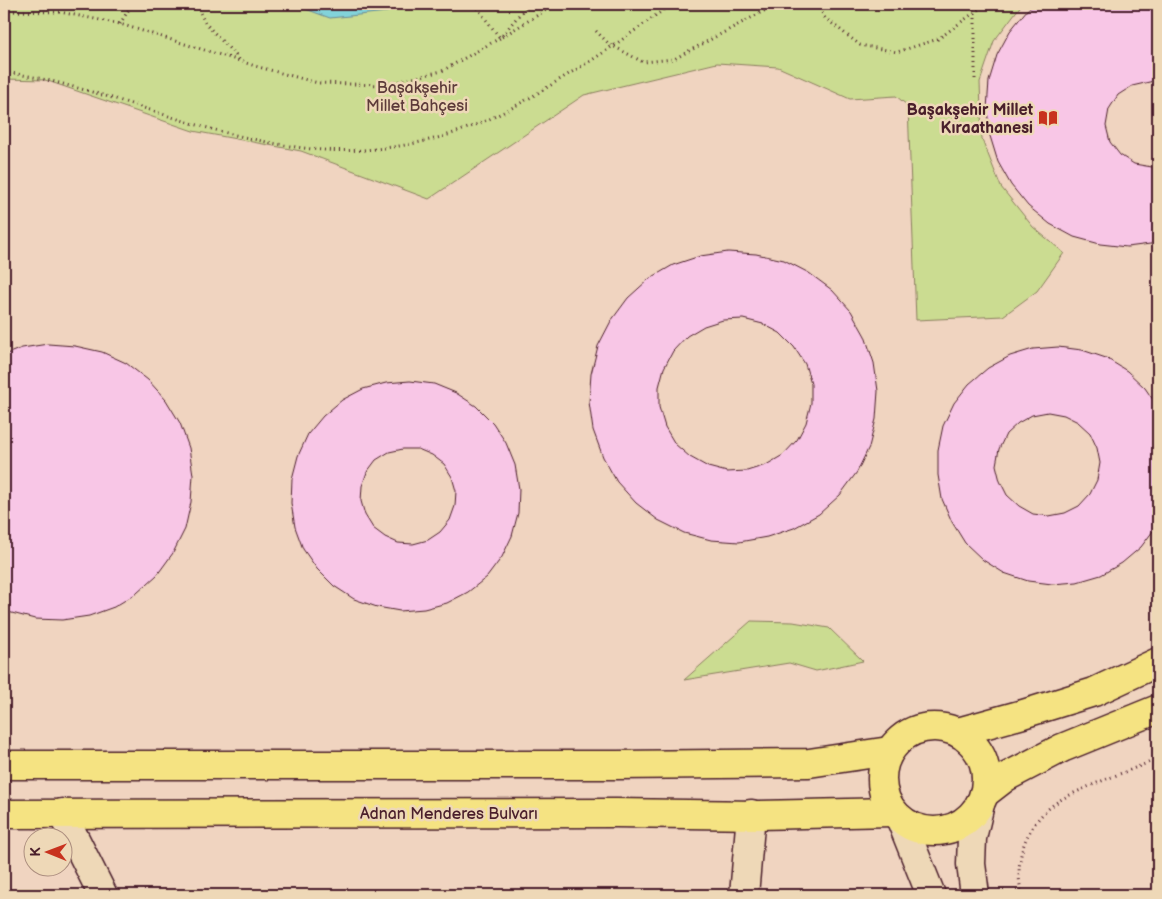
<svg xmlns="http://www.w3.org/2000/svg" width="1162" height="899" font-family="'Balsamiq Sans',sans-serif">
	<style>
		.green { fill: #cbdc91; stroke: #8a7e5e }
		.water { fill: #82d3da; stroke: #6c8b94 }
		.building { fill: #f8c6e6; stroke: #4a1f2b; fill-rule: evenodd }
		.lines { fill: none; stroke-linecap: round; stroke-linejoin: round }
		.minor-casing { stroke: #4a1f2b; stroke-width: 31 }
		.major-casing { stroke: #4a1f2b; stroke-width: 31 }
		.path { stroke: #4a1f2b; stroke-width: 3; stroke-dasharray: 1 4; stroke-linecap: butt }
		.minor { stroke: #eed8b7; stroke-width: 28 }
		.major { stroke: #f5e382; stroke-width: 28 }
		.labels { text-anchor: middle; stroke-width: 5; stroke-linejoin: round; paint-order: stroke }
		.park-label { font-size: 16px; fill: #5d3b3a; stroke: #eed8b7 }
		.poi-label { font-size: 16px; font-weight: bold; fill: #4a1f2b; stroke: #eed8b7; text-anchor: end }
		.street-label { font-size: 16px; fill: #4a1f2b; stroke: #eed8b7 }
	</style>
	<rect width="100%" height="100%" fill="#f0d4c0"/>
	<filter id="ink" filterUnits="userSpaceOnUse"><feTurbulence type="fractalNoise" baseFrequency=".02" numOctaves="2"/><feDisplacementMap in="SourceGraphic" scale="10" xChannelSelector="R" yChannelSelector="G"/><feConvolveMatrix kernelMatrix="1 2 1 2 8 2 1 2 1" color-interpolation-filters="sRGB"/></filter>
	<g filter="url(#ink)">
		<g class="green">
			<polygon points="4,4 1022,4 994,41 980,82 982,139 1001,187 1033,227 1064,253 1037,291 1003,316 916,320 908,106 896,96 850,99 778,67 717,63 584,95 429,199 301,151 193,131 45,80 4,79"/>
			<polygon points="751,621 793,622 829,628 863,661 816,671 789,663 684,680"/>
		</g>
		<polygon class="water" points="292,4 401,4 387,12 330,18"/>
		<g class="building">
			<polygon points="1035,4 1158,4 1158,80 1132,86 1118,95 1109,109 1106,126 1110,142 1120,155 1134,164 1158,168 1158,243 1127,247 1100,244 1074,237 1050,224 1028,206 1011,185 998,162 990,136 987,109 989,81 997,55 1010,31 1027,10"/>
			<path d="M728,252L756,254L784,260L809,273L832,290L851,311L865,336L874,363L878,391L876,419L869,447L857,472L840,495L819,514L794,528L767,537L739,542L711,540L684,533L658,520L636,503L617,482L603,457L593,430L589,402L591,374L598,346L611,321L628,298L649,279L673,265L700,256ZM743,319L763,324L780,333L794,347L805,364L811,384V403L806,423L797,440L783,455L766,465L747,471L727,472L708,467L690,457L675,444L665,427L659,407V387L664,368L673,351L687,336L704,326L723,320Z"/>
			<polygon points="48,344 75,346 102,352 126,363 148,380 166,400 180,423 189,448 193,475 191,502 185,529 173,553 157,575 137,593 114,607 89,616 62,620 35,619 4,611 4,355 22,348"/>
			<path d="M1058,347L1082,350L1106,358L1127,371L1145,388L1158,407V522L1156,527L1141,547L1122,563L1101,575L1077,582L1052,584L1028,581L1004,573L983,560L965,543L952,522L942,499L938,475V450L943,426L954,403L969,384L988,368L1010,356L1033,349ZM1048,412L1064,415L1078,422L1090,433L1097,448L1100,463L1097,480L1090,494L1079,506L1065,513L1049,516L1033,514L1019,506L1007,495L1000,481L996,465L999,449L1006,434L1018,423L1032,415Z"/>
			<path d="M410,381L434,384L456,393L476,406L493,423L506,443L515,465L519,489L518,513L512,536L502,557L487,577L468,592L447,603L424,609L400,611L377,607L354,599L334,586L317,569L303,549L295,527L291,503L292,479L298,456L308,434L323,416L342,400L363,389L386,383ZM403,449H418L432,455L444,464L452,477L456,491L455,506L450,520L440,532L428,540L413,544L398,543L385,537L373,528L365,515L361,501L362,486L367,472L376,460L389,452Z"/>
		</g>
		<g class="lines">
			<g class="minor-casing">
				<g id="minor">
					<polyline points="62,813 103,895"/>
					<polyline points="901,820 931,895"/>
					<polyline points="744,895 751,814"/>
					<polyline points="975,895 971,864 972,838 980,804"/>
				</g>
			</g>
			<g class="major-casing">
				<g id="major">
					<circle cx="934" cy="779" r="52"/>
					<polyline points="958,732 1023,714 1094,692 1158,662"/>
					<polyline points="4,765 617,765 809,763 889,751"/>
					<polyline points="984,794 1006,777 1062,748 1158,709"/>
					<polyline points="4,814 616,813 759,815 893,812"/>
				</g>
			</g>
			<g class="path">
				<polyline points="196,4 205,23 240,60"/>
				<polyline points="474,4 500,38 556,4"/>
				<polyline points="817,4 825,18 860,45 897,52 938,39 986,4"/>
				<polyline points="971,4 975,12 975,79"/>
				<polyline points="4,11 60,12 120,24 240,61 255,66 318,83 384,85 442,71 500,38 528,4"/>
				<polyline points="120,24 132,4"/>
				<polyline points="596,31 611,46 613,46 643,62 674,59 777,4"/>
				<path d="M4,72C26,75 49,80 70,86C117,98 162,115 208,128C245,138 285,147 323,150C367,153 424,145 465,129C498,117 529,99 559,80C577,69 596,58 613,46C633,32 652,18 672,4"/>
				<path d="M1022,895C1012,858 1028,819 1062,799C1075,792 1090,786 1104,780C1122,773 1140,766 1158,759"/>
			</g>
			<use href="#minor" class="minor"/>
			<use href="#major" class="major"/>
		</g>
	</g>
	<defs>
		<g id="library-bare" transform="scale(1.5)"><path d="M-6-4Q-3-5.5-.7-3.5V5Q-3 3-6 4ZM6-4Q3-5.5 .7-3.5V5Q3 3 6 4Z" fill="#c8321e" stroke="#eed8b7" stroke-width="2.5" paint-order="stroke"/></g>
	</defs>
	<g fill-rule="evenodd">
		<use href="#library-bare" x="1048" y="118"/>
	</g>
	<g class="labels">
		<g class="park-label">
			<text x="417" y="93">Başakşehir<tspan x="417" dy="18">Millet Bahçesi</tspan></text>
		</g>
		<g class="poi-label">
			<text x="1033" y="115">Başakşehir Millet<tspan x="1033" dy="18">Kıraathanesi</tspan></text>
		</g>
		<g class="street-label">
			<text x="449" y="819">Adnan Menderes Bulvarı</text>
		</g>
	</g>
	<rect width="1162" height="899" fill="none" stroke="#eed8b7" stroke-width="20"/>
	<rect x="10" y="10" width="1142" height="879" fill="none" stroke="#4a1f2b" stroke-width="2" filter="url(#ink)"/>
	<g transform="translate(48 852) rotate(271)"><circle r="24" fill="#eed8b7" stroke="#ac8e7f"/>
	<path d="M0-4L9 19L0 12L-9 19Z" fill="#c8321e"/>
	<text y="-8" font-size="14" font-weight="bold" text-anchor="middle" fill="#4a1f2b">K</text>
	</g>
</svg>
